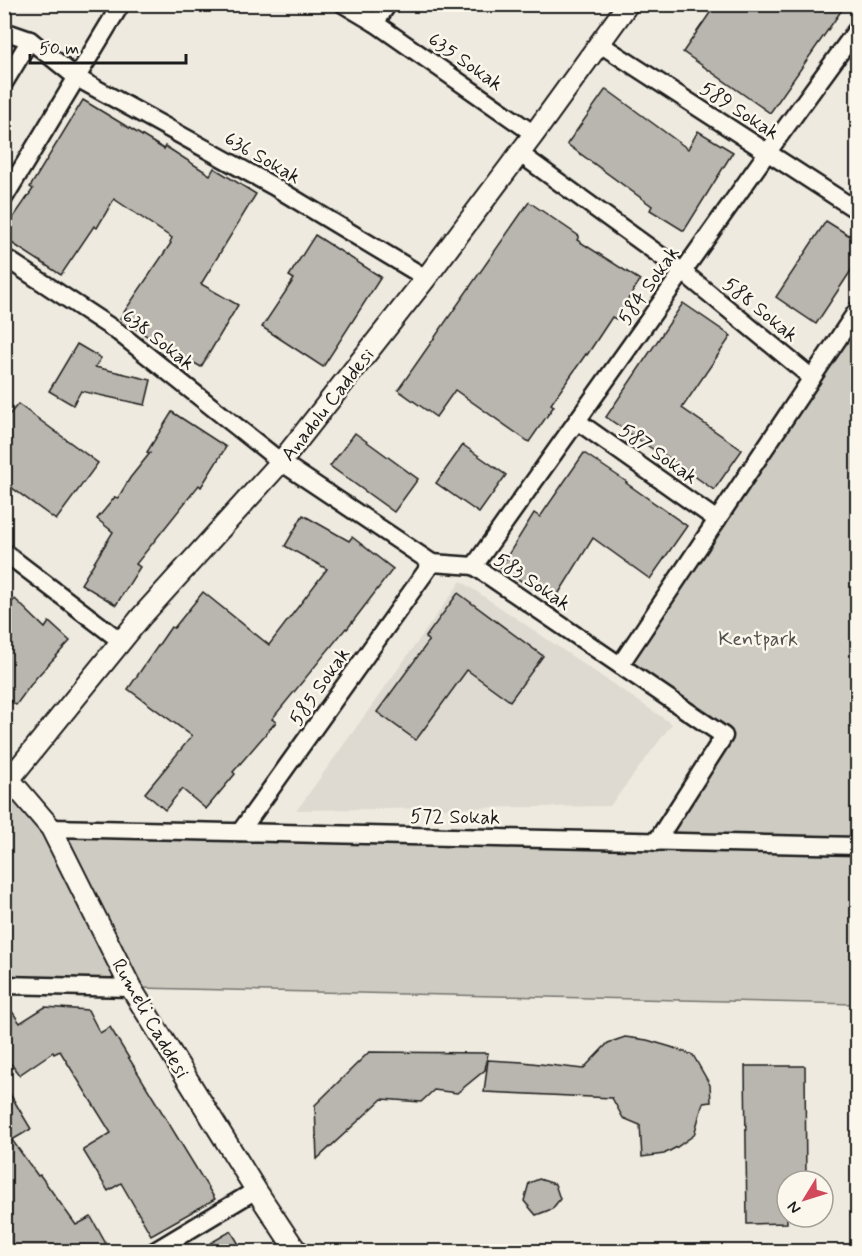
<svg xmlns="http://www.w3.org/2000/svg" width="862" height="1256" font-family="Mynerve,sans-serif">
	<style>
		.built { fill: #dedad1 }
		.green { fill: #ceccc2; stroke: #75746f; stroke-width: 1.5 }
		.building { fill: #b9b6af; stroke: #1c1c1c; stroke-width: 1.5 }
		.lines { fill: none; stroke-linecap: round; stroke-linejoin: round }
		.minor-casing { stroke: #1c1c1c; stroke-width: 21 }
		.tertiary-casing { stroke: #1c1c1c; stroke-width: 24 }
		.minor { stroke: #fbf7ec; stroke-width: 16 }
		.tertiary { stroke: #fbf7ec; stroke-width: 20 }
		.labels { text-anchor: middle; stroke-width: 5; stroke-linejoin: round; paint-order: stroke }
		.street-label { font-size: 20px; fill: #1c1c1c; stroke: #fbf7ec }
		.park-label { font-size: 20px; fill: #51514e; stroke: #fbf7ec }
	</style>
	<rect width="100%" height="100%" fill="#eeeadf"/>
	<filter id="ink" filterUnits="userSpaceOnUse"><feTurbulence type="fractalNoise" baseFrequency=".0167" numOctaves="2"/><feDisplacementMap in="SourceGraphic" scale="12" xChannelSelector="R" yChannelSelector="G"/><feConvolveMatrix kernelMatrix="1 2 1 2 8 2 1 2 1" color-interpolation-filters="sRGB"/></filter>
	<g filter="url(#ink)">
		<polygon class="built" points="461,581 672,724 610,806 297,810"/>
		<polygon class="green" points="857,309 857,1004 5,985 4,786 51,828 656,842 724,736 620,665"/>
		<g class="building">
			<polygon points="716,4 846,4 770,113 683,52"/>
			<polygon points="606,89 688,149 698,131 733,152 684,231 650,210 652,206 567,144"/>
			<polygon points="83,100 164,149 165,146 210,175 214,168 256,194 201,284 238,305 201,367 153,339 153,340 120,318 171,243 170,242 172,238 114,199 97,228 94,226 61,275 4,238 4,231 33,189 30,187"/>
			<polygon points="529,202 579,236 577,240 640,280 616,319 612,317 587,355 586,354 551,404 554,406 529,442 455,390 436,417 398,390"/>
			<polygon points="826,221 858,241 858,260 816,324 776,297"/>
			<polygon points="315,235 381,277 323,367 262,327 294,279 289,276"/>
			<polygon points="683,303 731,336 682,408 742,450 714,490 655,448 654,450 606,417"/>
			<polygon points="77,344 101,358 95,367 151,380 145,405 81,391 73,405 49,391"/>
			<polygon points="18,404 98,463 56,520 4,482 4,421"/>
			<polygon points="172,412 226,447 201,487 199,485 136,564 140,567 116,605 81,584 113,532 97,519 115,497 118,498 130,478 150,453 147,452"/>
			<polygon points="355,433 418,479 394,512 330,466"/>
			<polygon points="463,445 506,475 479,513 436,483"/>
			<polygon points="584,453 627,482 626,483 687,526 650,579 593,538 554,601 500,568 534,513 540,517"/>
			<polygon points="303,515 349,541 352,537 393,569 347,629 346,628 272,719 276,722 233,772 235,774 206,809 182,789 165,810 145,793 192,736 128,689 171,627 174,628 203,592 269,645 327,569 285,546"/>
			<polygon points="458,593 543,656 510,701 467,670 416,740 377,712 429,641 425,638"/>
			<polygon points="15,599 45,628 49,622 70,641 35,679 16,705 4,696 4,610"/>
			<polygon points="4,1000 20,1023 45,1007 88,1010 100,1033 110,1027 215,1199 151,1235 121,1183 108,1191 83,1150 111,1133 60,1051 54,1054 53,1052 19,1075 4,1054"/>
			<polygon points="625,1037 647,1040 671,1047 693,1055 710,1085 711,1102 703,1103 694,1135 677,1147 664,1154 642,1157 640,1125 623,1118 612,1098 484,1092 488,1060 523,1062 583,1069 608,1043"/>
			<polygon points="369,1052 488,1053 485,1070 457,1093 434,1090 421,1102 382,1099 317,1159 315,1105"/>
			<polygon points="745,1066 805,1066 806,1181 787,1181 787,1223 747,1224"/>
			<polygon points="4,1084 31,1129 12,1140 38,1176 40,1175 76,1225 91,1217 110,1251 11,1251 4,1242"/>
			<polygon points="539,1179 555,1184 560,1199 552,1209 536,1215 524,1201 529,1183"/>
			<polygon points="231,1231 243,1251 197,1251"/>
		</g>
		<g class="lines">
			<g class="minor-casing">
				<g id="minor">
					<polyline points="343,4 375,23 534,134"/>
					<polyline points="375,23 388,4"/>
					<polyline points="4,31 30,40 77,78 273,186 426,278"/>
					<polyline points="600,44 858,211"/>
					<polyline points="4,83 30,40"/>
					<polyline points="519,153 683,272 812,378"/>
					<polyline points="4,198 121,4"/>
					<polyline points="4,257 118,332 281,462 432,563 474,566 724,736 656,842"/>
					<polyline points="577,421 717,520"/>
					<polyline points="4,552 122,642"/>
					<polyline points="474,566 767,153 858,28"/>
					<polyline points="620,665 858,309"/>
					<polyline points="51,828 858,846"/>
					<polyline points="240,832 432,563"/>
					<polyline points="4,985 131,988"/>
					<polyline points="153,1252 256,1190"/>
				</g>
			</g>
			<g class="tertiary-casing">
				<g id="tertiary">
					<polyline points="10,780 51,828 131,988 256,1190 295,1249 300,1252"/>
					<polyline points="4,786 141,617 281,462 426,278 534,134 628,4"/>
				</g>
			</g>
			<use href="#minor" class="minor"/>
			<use href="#tertiary" class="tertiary"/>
		</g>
	</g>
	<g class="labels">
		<g class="street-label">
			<text transform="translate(466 61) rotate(35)" y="7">635 Sokak</text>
			<text transform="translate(740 110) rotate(33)" y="7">589 Sokak</text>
			<text transform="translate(263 157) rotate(30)" y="7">636 Sokak</text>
			<text transform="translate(648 285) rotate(-55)" y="7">584 Sokak</text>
			<text transform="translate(761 309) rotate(39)" y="7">588 Sokak</text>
			<text transform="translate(159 339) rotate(38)" y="7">638 Sokak</text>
			<text transform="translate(327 404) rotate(-52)" y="7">Anadolu Caddesi</text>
			<text transform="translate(659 453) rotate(35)" y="7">587 Sokak</text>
			<text transform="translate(533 581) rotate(34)" y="7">583 Sokak</text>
			<text transform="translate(319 686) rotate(-55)" y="7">585 Sokak</text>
			<text transform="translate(455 816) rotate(1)" y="7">572 Sokak</text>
			<text transform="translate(151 1018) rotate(60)" y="7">Rumeli Caddesi</text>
		</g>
		<g class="park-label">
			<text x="758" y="645">Kentpark</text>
		</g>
	</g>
	<rect width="862" height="1256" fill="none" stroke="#fbf7ec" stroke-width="24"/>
	<rect x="12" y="12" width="838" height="1232" fill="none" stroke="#1c1c1c" stroke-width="2" filter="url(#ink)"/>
	<g transform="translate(805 1199) rotate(232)"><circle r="28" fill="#fbf7ec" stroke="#a29f99" stroke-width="1.5"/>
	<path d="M0-4.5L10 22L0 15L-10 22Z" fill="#d1495b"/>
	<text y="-9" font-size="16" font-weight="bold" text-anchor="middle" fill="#1c1c1c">N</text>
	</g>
	<path d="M30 54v9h156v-9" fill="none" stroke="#1c1c1c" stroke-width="3"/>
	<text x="39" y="54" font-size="18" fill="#1c1c1c" stroke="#fbf7ec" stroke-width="4.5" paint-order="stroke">50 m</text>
</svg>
